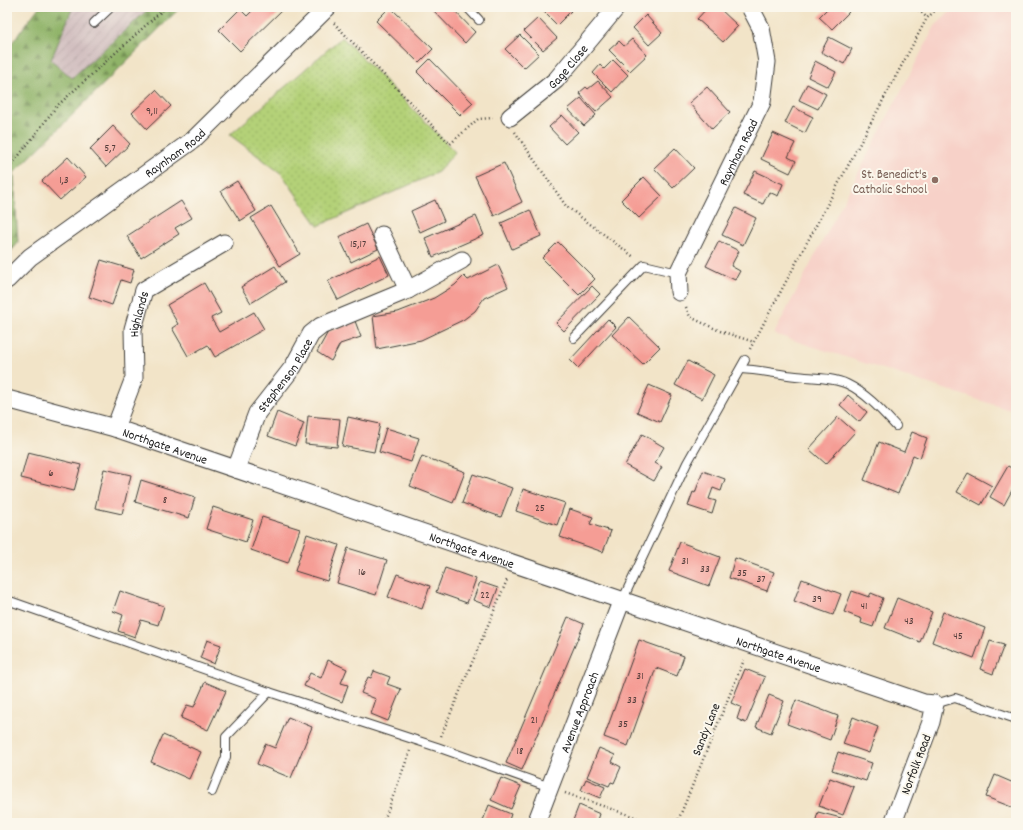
<svg xmlns="http://www.w3.org/2000/svg" width="1023" height="830" font-family="Dekko,sans-serif">
	<style>
		.built { fill: #f7d1c8 }
		.industrial { fill: url(#industrial-furrows) }
		.grass { fill: url(#grass-dots); stroke: #68764a }
		.forest { fill: url(#forest-firs); stroke: #566842 }
		.building { fill: #f59d95 }
		.lines { fill: none; stroke-linecap: round; stroke-linejoin: round }
		.service-casing { stroke: #3c3a36; stroke-width: 10 }
		.minor-casing { stroke: #3c3a36; stroke-width: 19 }
		.path { stroke: #3c3a36; stroke-width: 2.5; stroke-dasharray: 1 3; stroke-linecap: butt }
		.service { stroke: #fff; stroke-width: 8 }
		.minor { stroke: #fff; stroke-width: 17 }
		.education-dot { fill: #8d6e63; stroke: #fbf7ec; stroke-width: 1.5 }
		.labels { text-anchor: middle; stroke-width: 4; stroke-linejoin: round; paint-order: stroke }
		.number-label { font-size: 11px; fill: #523c3a }
		.street-label { font-size: 13px; fill: #1c1c1c; stroke: #fbf7ec }
		.education-label { font-size: 13px; fill: #785e54; stroke: #fbf7ec; text-anchor: end }
	</style>
	<defs>
		<pattern id="industrial-furrows" width="10" height="10" patternUnits="userSpaceOnUse"><rect width="10" height="10" fill="#d2bfc0"/><path d="M-1 1l2-2M0 10L10 0M9 11l2-2" fill="none" stroke="#b4a4a4"/></pattern>
		<pattern id="grass-dots" width="8" height="8" patternUnits="userSpaceOnUse"><rect width="8" height="8" fill="#b4d178"/><path d="M2 2h.1M6 6h.1" fill="none" stroke="#9ab367" stroke-width="1.8" stroke-linecap="round"/></pattern>
		<pattern id="forest-firs" width="22" height="20" patternUnits="userSpaceOnUse"><rect width="22" height="20" fill="#8fb368"/><path d="M5 1l3.5 6h-7zM16 11l3.5 6h-7z" fill="#749155"/></pattern>
	</defs>
	<rect width="100%" height="100%" fill="#fbf7ec"/>
	<filter id="ink" filterUnits="userSpaceOnUse"><feTurbulence type="fractalNoise" baseFrequency=".025" numOctaves="2"/><feDisplacementMap in="SourceGraphic" scale="8" xChannelSelector="R" yChannelSelector="G"/><feConvolveMatrix kernelMatrix="1 2 1 2 8 2 1 2 1" color-interpolation-filters="sRGB"/></filter>
	<filter id="wash" filterUnits="userSpaceOnUse"><feTurbulence type="fractalNoise" baseFrequency=".012" numOctaves="4" result="noise"/><feDisplacementMap in="SourceGraphic" scale="16" xChannelSelector="R" yChannelSelector="G"/><feGaussianBlur stdDeviation="0.9" result="paint"/><feColorMatrix in="noise" values="0 0 0 0 0 0 0 0 0 0 0 0 0 0 0 0 0 1.4 0 .05"/><feComposite in="paint" operator="in"/></filter>
	<g filter="url(#wash)">
		<rect width="100%" height="100%" fill="#f2e4c8"/>
		<polygon class="built" points="955,7 1016,7 1016,412 774,334 935,26"/>
		<polygon class="industrial" points="73,7 151,7 72,78 51,60"/>
		<polygon class="grass" points="342,37 455,152 438,172 318,226 282,174 230,135"/>
		<polygon class="forest" points="39,7 73,7 51,60 72,78 151,7 181,7 14,173 18,243 7,256 7,53 11,44"/>
		<g id="blocks">
			<g class="building">
				<polygon points="256,7 284,8 240,51 219,30 240,9 247,16"/>
				<polygon points="390,7 433,49 419,63 376,21"/>
				<polygon points="430,7 451,7 475,32 465,43"/>
				<polygon points="539,7 566,7 571,11 557,25"/>
				<polygon points="708,7 718,7 738,26 723,42 697,19"/>
				<polygon points="829,7 844,7 849,12 832,29 819,17"/>
				<polygon points="646,15 662,33 649,45 633,28"/>
				<polygon points="538,18 557,38 543,50 524,31"/>
				<polygon points="520,35 539,54 524,68 505,49"/>
				<polygon points="829,37 852,49 844,64 821,52"/>
				<polygon points="632,39 647,55 630,71 609,50 619,41 624,46"/>
				<polygon points="430,59 473,103 460,115 417,72"/>
				<polygon points="613,60 628,75 612,92 593,73 600,65 604,69"/>
				<polygon points="815,61 836,72 828,87 808,77"/>
				<polygon points="598,81 613,97 596,112 579,93 586,87 588,89"/>
				<polygon points="807,84 826,94 818,109 799,100"/>
				<polygon points="707,87 730,112 712,129 689,103"/>
				<polygon points="156,90 171,106 147,129 132,113"/>
				<polygon points="581,98 596,115 584,126 568,109"/>
				<polygon points="793,107 813,117 805,133 785,123"/>
				<polygon points="562,115 578,132 565,144 549,127"/>
				<polygon points="113,126 130,144 106,167 90,149"/>
				<polygon points="773,133 795,143 788,157 796,161 790,173 761,159"/>
				<polygon points="675,148 694,168 673,188 654,168"/>
				<polygon points="68,157 86,177 60,200 42,181"/>
				<polygon points="504,163 522,202 494,216 475,176"/>
				<polygon points="755,171 783,184 778,196 769,192 763,204 743,195"/>
				<polygon points="644,177 662,196 639,218 621,200"/>
				<polygon points="237,181 256,211 240,221 221,191"/>
				<polygon points="435,200 444,221 420,232 411,211"/>
				<polygon points="181,201 192,218 175,228 179,234 141,258 127,236"/>
				<polygon points="271,206 300,254 280,266 251,218"/>
				<polygon points="736,208 756,218 743,245 722,235"/>
				<polygon points="530,210 541,236 512,249 501,223"/>
				<polygon points="476,216 484,235 433,257 425,238"/>
				<polygon points="366,224 378,249 351,262 339,237"/>
				<polygon points="719,241 739,251 731,266 740,271 735,280 706,266"/>
				<polygon points="558,242 595,279 579,295 542,258"/>
				<polygon points="380,256 389,275 338,300 328,281"/>
				<polygon points="101,260 134,270 130,283 121,280 112,305 89,297"/>
				<polygon points="498,265 508,287 484,298 475,311 463,320 421,340 377,349 373,316 398,312 434,298 455,285 464,276 468,280"/>
				<polygon points="275,266 285,282 251,303 241,287"/>
				<polygon points="204,283 221,313 211,318 219,332 254,312 264,329 215,357 208,345 188,356 172,328 178,324 167,305"/>
				<polygon points="592,286 600,294 564,331 556,323"/>
				<polygon points="629,317 660,347 643,364 612,335"/>
				<polygon points="608,319 616,327 578,368 570,360"/>
				<polygon points="355,321 361,337 340,344 331,361 317,352 328,332"/>
				<polygon points="688,361 714,375 702,399 675,385"/>
				<polygon points="649,385 672,395 660,422 637,412"/>
				<polygon points="848,395 867,412 859,422 840,405"/>
				<polygon points="277,412 304,423 295,446 268,436"/>
				<polygon points="308,416 340,419 337,447 305,444"/>
				<polygon points="348,417 380,424 374,452 342,446"/>
				<polygon points="838,417 855,432 826,464 809,449"/>
				<polygon points="386,428 419,438 411,462 379,452"/>
				<polygon points="912,432 927,438 920,458 913,455 898,494 864,480 879,442 904,452"/>
				<polygon points="642,434 664,447 655,463 662,467 654,481 625,465"/>
				<polygon points="28,452 81,465 74,491 21,478"/>
				<polygon points="422,456 465,472 453,503 410,486"/>
				<polygon points="1008,466 1016,471 1016,483 1004,505 990,497"/>
				<polygon points="104,469 131,475 122,514 95,508"/>
				<polygon points="703,471 725,479 721,491 713,488 709,499 716,501 712,514 688,506 693,492 695,493"/>
				<polygon points="968,473 992,486 981,505 957,492"/>
				<polygon points="473,474 512,488 501,517 462,503"/>
				<polygon points="141,480 195,497 189,518 135,502"/>
				<polygon points="523,489 565,503 557,525 516,511"/>
				<polygon points="213,507 253,520 246,542 206,529"/>
				<polygon points="570,509 593,517 590,524 611,531 603,552 560,537"/>
				<polygon points="262,517 300,529 288,563 251,550"/>
				<polygon points="307,534 339,545 327,581 295,571"/>
				<polygon points="680,542 720,557 709,586 669,571"/>
				<polygon points="348,548 387,560 376,595 337,583"/>
				<polygon points="735,558 774,572 767,591 729,578"/>
				<polygon points="445,568 476,579 467,603 436,592"/>
				<polygon points="397,574 430,586 422,609 388,597"/>
				<polygon points="802,579 841,594 833,615 794,601"/>
				<polygon points="480,582 498,588 491,607 473,600"/>
				<polygon points="120,591 164,606 158,625 141,620 135,637 118,631 123,615 113,611"/>
				<polygon points="852,591 869,597 871,593 883,598 873,627 861,623 862,619 844,612"/>
				<polygon points="897,598 932,612 920,642 885,628"/>
				<polygon points="943,612 985,628 974,658 932,642"/>
				<polygon points="568,617 584,624 522,770 506,763"/>
				<polygon points="207,640 221,645 214,664 200,658"/>
				<polygon points="639,640 684,656 677,676 656,668 628,746 604,737"/>
				<polygon points="990,641 1004,645 993,674 980,669"/>
				<polygon points="328,660 347,669 341,683 348,685 342,702 304,686 310,673 321,678"/>
				<polygon points="745,669 765,677 746,723 737,719 741,707 731,703"/>
				<polygon points="374,671 390,677 387,684 401,689 388,721 371,714 376,699 361,693 368,677 371,678"/>
				<polygon points="205,682 226,691 208,730 181,718 187,705 194,707"/>
				<polygon points="769,695 784,701 771,733 756,727"/>
				<polygon points="796,700 838,716 830,740 787,724"/>
				<polygon points="288,717 312,727 291,778 257,764 265,744 275,748"/>
				<polygon points="853,717 878,727 869,753 843,744"/>
				<polygon points="163,735 201,752 189,779 151,762"/>
				<polygon points="599,748 615,755 612,762 621,767 614,783 611,782 609,786 587,777"/>
				<polygon points="838,752 872,763 866,781 832,770"/>
				<polygon points="995,775 1016,784 1014,808 986,797"/>
				<polygon points="501,778 521,786 511,809 491,800"/>
				<polygon points="830,778 854,787 843,815 819,806"/>
				<polygon points="586,779 605,787 600,798 581,790"/>
				<polygon points="489,805 511,814 508,823 482,823"/>
				<polygon points="579,805 600,814 597,823 572,823"/>
				<polygon points="818,812 841,818 840,823 815,823"/>
			</g>
		</g>
	</g>
	<g filter="url(#ink)">
		<use href="#blocks" fill-opacity="0" stroke="#3c3a36" stroke-width="1"/>
		<g class="lines">
			<g class="service-casing">
				<g id="service">
					<polyline points="467,7 479,20"/>
					<polyline points="94,23 111,7"/>
					<polyline points="574,338 644,265 678,273"/>
					<path d="M741,369C760,370 777,374 796,376C812,378 832,377 847,384C866,393 882,411 896,426"/>
					<polyline points="7,600 269,692 437,747 550,787"/>
					<polyline points="622,601 687,463 745,360"/>
					<polyline points="935,704 955,698 1016,719"/>
					<polyline points="212,792 226,757 226,737 269,692"/>
				</g>
			</g>
			<g class="minor-casing">
				<g id="minor">
					<path id="s1" d="M510,117L556,80L617,7"/>
					<polyline points="382,235 408,290"/>
					<path id="s2" d="M7,280L30,257L193,140L328,7"/>
					<path id="s3" d="M679,292L678,273L762,102L767,62L761,28L750,7"/>
					<path id="s4" d="M7,399L115,428L924,703L935,704L931,722L893,823"/>
					<path id="s5" d="M115,428L134,378L133,329L144,290L224,243"/>
					<path id="s6" d="M236,469L257,413L293,367L311,334L321,326L408,290L462,260"/>
					<path id="s7" d="M536,823L621,602"/>
				</g>
			</g>
			<g class="path">
				<polyline points="916,7 927,18"/>
				<polyline points="334,23 450,144 478,119 493,118"/>
				<polyline points="515,132 566,206 634,257"/>
				<polyline points="7,171 57,106 166,7"/>
				<polyline points="7,245 14,248"/>
				<polyline points="686,307 690,317 720,331 754,342"/>
				<polyline points="750,349 927,18 939,7"/>
				<polyline points="441,736 507,580"/>
				<polyline points="565,793 652,823"/>
				<polyline points="383,823 410,751"/>
				<polyline points="677,823 744,660"/>
			</g>
			<use href="#service" class="service"/>
			<use href="#minor" class="minor"/>
		</g>
	</g>
	<circle class="education-dot" cx="935" cy="180" r="4"/>
	<g class="labels">
		<g class="number-label">
			<text x="152" y="114">9,11</text>
			<text x="110" y="151">5,7</text>
			<text x="64" y="183">1,3</text>
			<text x="358" y="247">15,17</text>
			<text x="51" y="476">6</text>
			<text x="165" y="503">8</text>
			<text x="540" y="511">25</text>
			<text x="685" y="564">31</text>
			<text x="705" y="572">33</text>
			<text x="362" y="575">16</text>
			<text x="742" y="576">35</text>
			<text x="761" y="582">37</text>
			<text x="485" y="598">22</text>
			<text x="817" y="602">39</text>
			<text x="864" y="609">41</text>
			<text x="909" y="624">43</text>
			<text x="958" y="639">45</text>
			<text x="640" y="679">31</text>
			<text x="632" y="703">33</text>
			<text x="534" y="723">21</text>
			<text x="623" y="727">35</text>
			<text x="520" y="754">18</text>
		</g>
		<g class="street-label">
			<text dy="5" stroke="none"><textPath href="#s1" startOffset="77">Gage Close</textPath></text>
			<text dy="5" stroke="none"><textPath href="#s2" startOffset="211">Raynham Road</textPath></text>
			<text dy="5" stroke="none"><textPath href="#s3" startOffset="154">Raynham Road</textPath></text>
			<text dy="5" stroke="none"><textPath href="#s5" startOffset="118">Highlands</textPath></text>
			<text dy="5" stroke="none"><textPath href="#s6" startOffset="107">Stephenson Place</textPath></text>
			<text dy="5" stroke="none"><textPath href="#s4" startOffset="165">Northgate Avenue</textPath></text>
			<text dy="5" stroke="none"><textPath href="#s4" startOffset="489">Northgate Avenue</textPath></text>
			<text dy="5" stroke="none"><textPath href="#s4" startOffset="813">Northgate Avenue</textPath></text>
			<text dy="5" stroke="none"><textPath href="#s7" startOffset="119">Avenue Approach</textPath></text>
			<text transform="translate(705 729) rotate(-68)" y="5">Sandy Lane</text>
			<text transform="translate(915 764) rotate(-69)" y="5">Norfolk Road</text>
		</g>
		<g class="education-label">
			<text x="927" y="178">St. Benedict's<tspan x="927" dy="15">Catholic School</tspan></text>
		</g>
	</g>
	<rect width="1023" height="830" fill="none" stroke="#fbf7ec" stroke-width="24"/>
</svg>
